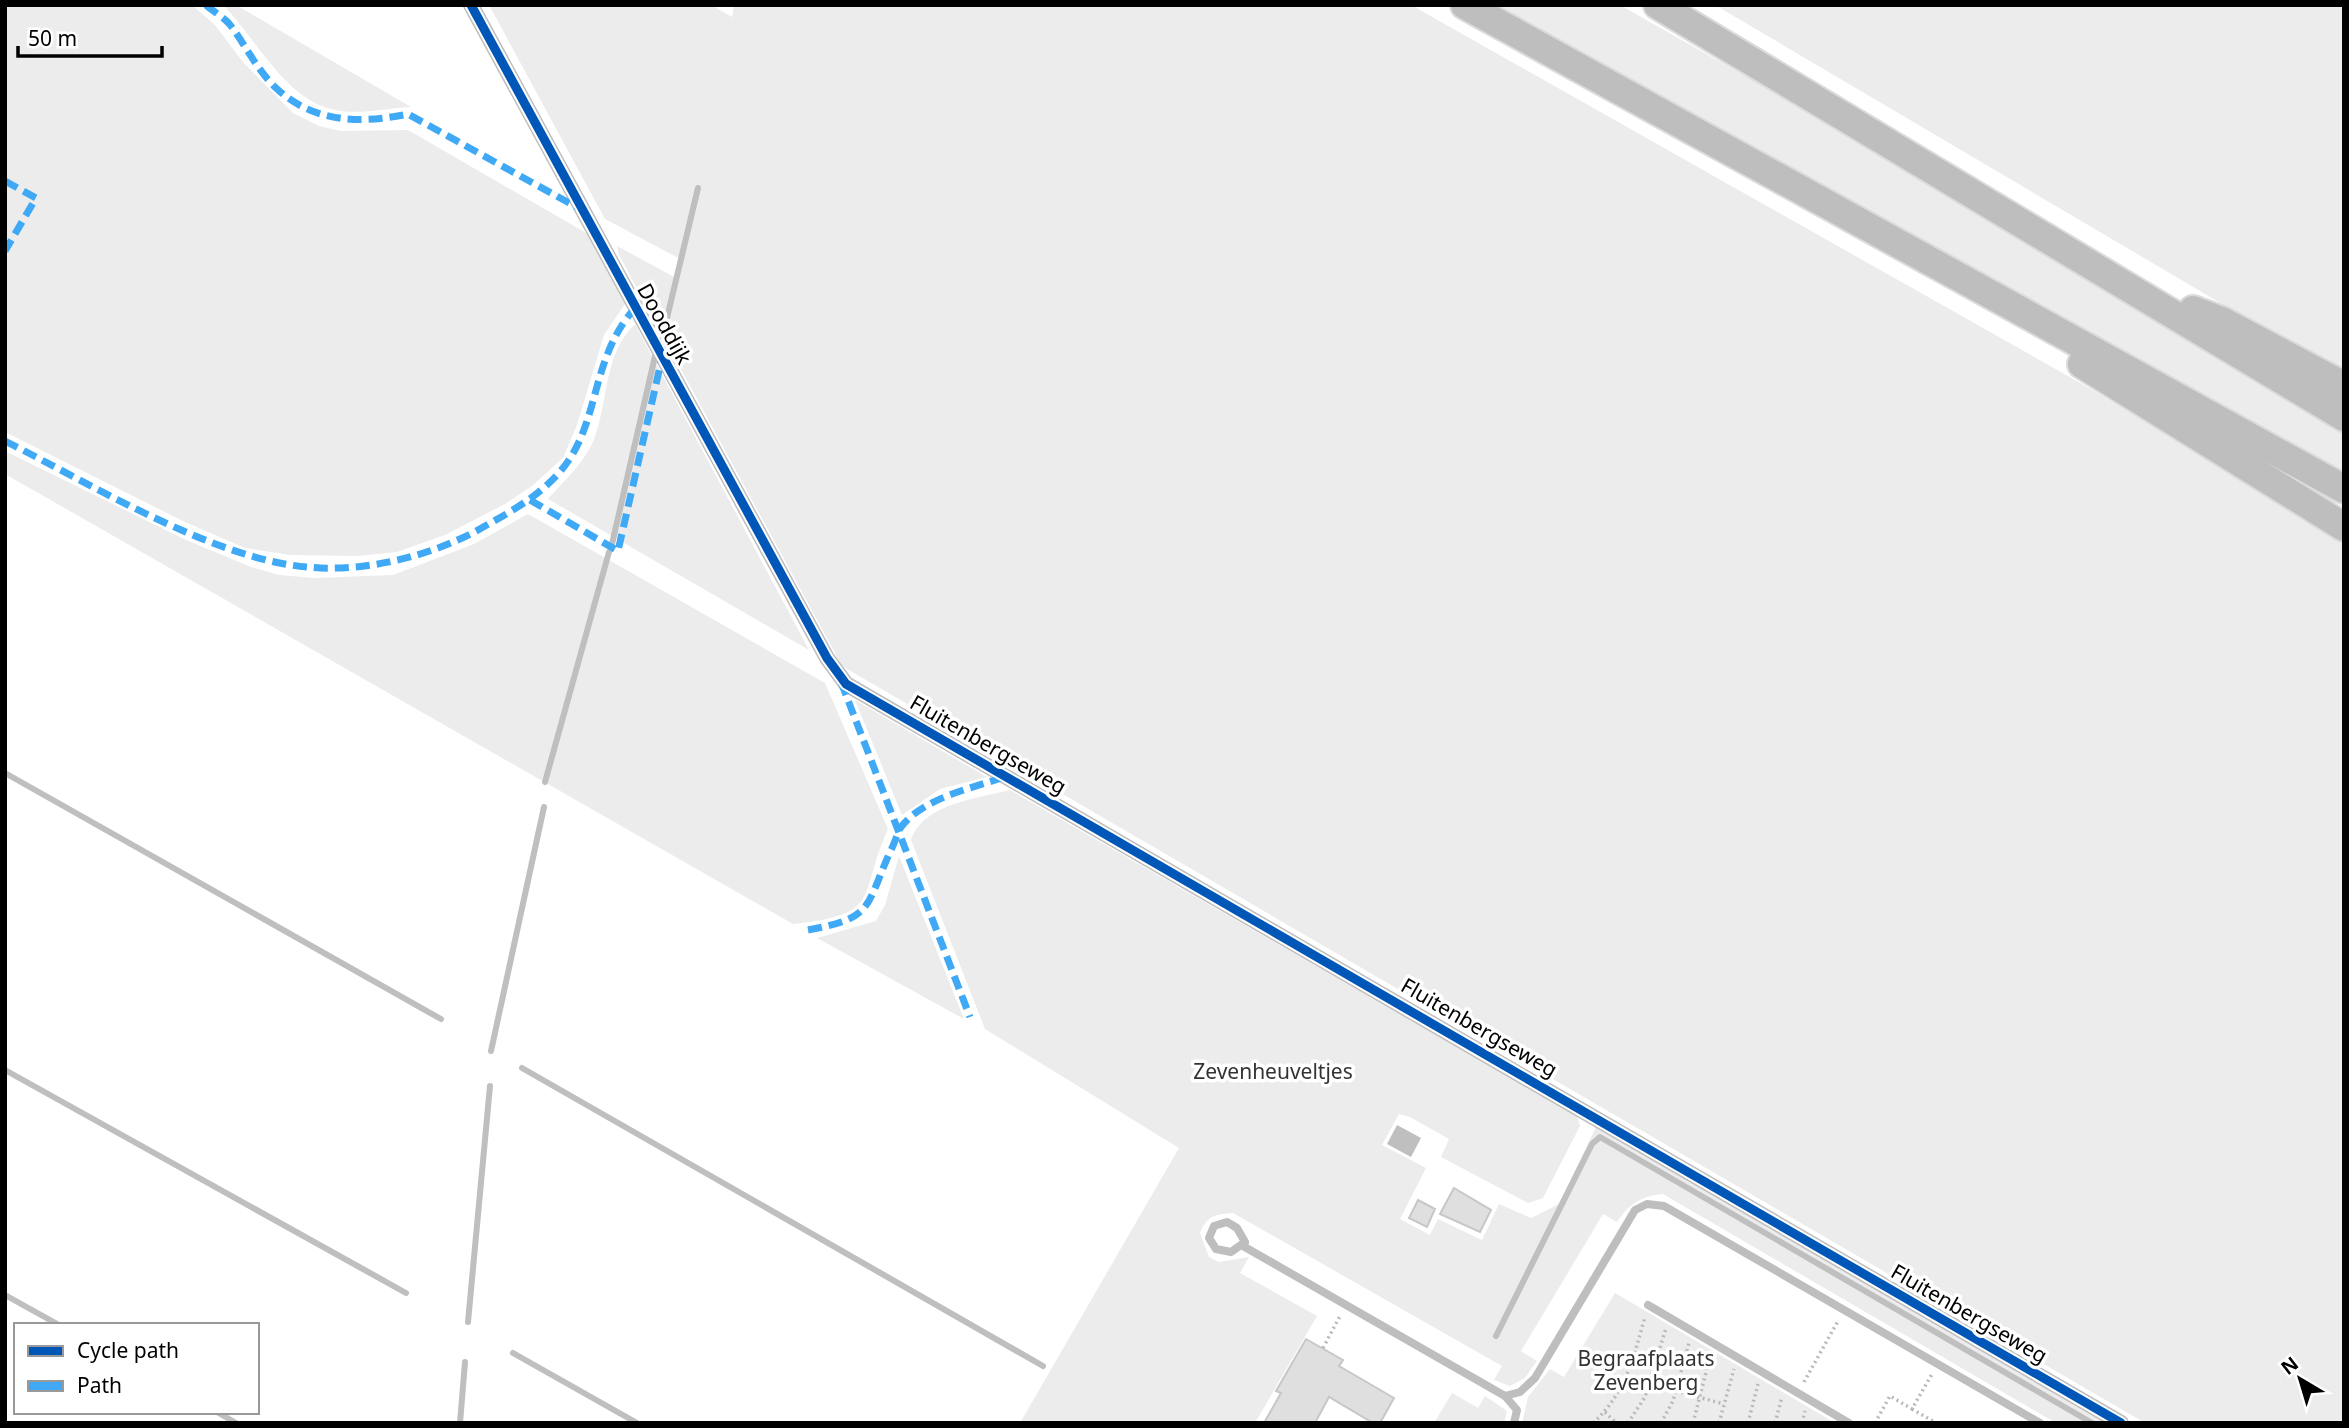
<svg xmlns="http://www.w3.org/2000/svg" width="2349" height="1428" font-family="'Noto Sans',sans-serif">
	<style>
		.green { fill: #ececec }
		.water { fill: #bfbfbf }
		.lines { fill: none; stroke-linecap: round; stroke-linejoin: round }
		.stream { stroke: #bfbfbf; stroke-width: 6 }
		.building { fill: #dfdfdf; stroke: #c7c7c7; stroke-width: 2 }
		.motorway-casing { stroke: #dbdbdb; stroke-width: 32 }
		.path { stroke: #b9b9b9; stroke-width: 3.5; stroke-dasharray: 2 3.5; stroke-linecap: butt }
		.service { stroke: #bebebe; stroke-width: 8 }
		.minor { stroke: #bebebe; stroke-width: 16 }
		.motorway { stroke: #bebebe; stroke-width: 28 }
		.quiet { stroke: #3fa9f5; stroke-width: 7; stroke-dasharray: 14 7; stroke-linecap: butt }
		.cycleway-casing { stroke: #fff; stroke-width: 13 }
		.cycleway { stroke: #0057b8; stroke-width: 9 }
		.labels { text-anchor: middle; stroke-width: 7; stroke-linejoin: round; paint-order: stroke }
		.street-label { font-size: 21px; fill: #000; stroke: #fff }
		.park-label { font-size: 21px; fill: #333; stroke: #fff }
	</style>
	<rect width="100%" height="100%" fill="#fff"/>
	<g class="green">
		<polygon points="5,5 192,5 215,25 243,62 293,113 319,126 341,131 408,130 588,234 625,304 604,335 577,425 563,458 532,486 505,504 445,535 397,552 357,556 290,555 245,548 185,522 5,432"/>
		<path d="M223,5H236L411,107C389,108 363,114 341,111C287,105 258,40 223,5Z"/>
		<polygon points="489,5 711,5 732,17 734,5 1411,5 2091,389 2305,518 2344,545 2344,1423 2145,1423 842,666 619,255 617,246 676,278 682,260 605,219"/>
		<polygon points="1488,5 1620,5 1859,140 2344,434 2344,476"/>
		<polygon points="1715,5 2344,5 2344,371 2217,301"/>
		<path d="M635,324L809,650L548,499C564,481 585,462 594,439C609,400 603,355 635,324Z"/>
		<path d="M5,451L184,539L251,567L279,575L315,578L393,575L474,544L528,514L825,683L888,829C857,898 884,914 793,924L5,474Z"/>
		<polygon points="855,700 987,777 940,789 902,815"/>
		<path d="M1010,790L1577,1116L1580,1126L1543,1198L1528,1203L1441,1157L1449,1139L1410,1117L1399,1114L1382,1145L1426,1168L1400,1219L1430,1235L1438,1219L1482,1240L1499,1204L1531,1218L1559,1204L1596,1127L2113,1423H2056L1663,1194C1641,1196 1629,1204 1617,1222L1603,1214L1521,1351L1537,1361L1525,1378L1510,1386L1494,1380L1502,1366L1233,1213C1215,1214 1207,1216 1200,1233L1209,1257L1219,1262L1249,1257L1240,1273L1317,1316L1255,1423H1020L1179,1148L985,1029L911,840C922,804 979,798 1010,790Z"/>
		<polygon points="899,856 964,1019 817,938 876,921 885,905"/>
		<polygon points="1615,1293 1627,1300 1835,1423 1522,1423 1528,1397 1550,1369 1564,1377"/>
		<polygon points="1452,1393 1478,1408 1485,1396 1507,1411 1504,1423 1434,1423"/>
	</g>
	<polygon class="water" points="1397,1125 1421,1138 1411,1157 1387,1144"/>
	<g class="lines">
		<g class="stream">
			<polyline points="661,343 698,188"/>
			<polyline points="612,544 656,352"/>
			<polyline points="5,773 441,1019"/>
			<polyline points="545,782 609,552"/>
			<polyline points="491,1051 544,807"/>
			<polyline points="522,1068 1043,1366"/>
			<polyline points="5,1070 406,1293"/>
			<polyline points="5,1295 59,1325"/>
			<polyline points="468,1322 490,1086"/>
			<polyline points="1496,1336 1592,1144 1600,1137 2092,1423"/>
			<polyline points="513,1353 637,1423"/>
			<polyline points="217,1412 236,1423"/>
			<polyline points="460,1423 465,1362"/>
		</g>
	</g>
	<g class="building">
		<polygon points="1454,1188 1491,1210 1480,1232 1440,1214"/>
		<polygon points="1418,1200 1435,1209 1427,1227 1409,1218"/>
		<polygon points="1306,1339 1343,1360 1339,1366 1394,1398 1380,1423 1373,1423 1329,1397 1315,1423 1264,1423 1281,1393 1276,1391"/>
	</g>
	<g class="lines">
		<g class="motorway-casing">
			<g id="motorway">
				<polyline points="1465,5 2344,489"/>
				<polyline points="1658,5 2344,417"/>
				<polyline points="2193,310 2222,321 2344,386"/>
				<polyline points="2082,364 2344,527"/>
			</g>
		</g>
		<g class="path">
			<polyline points="1323,1348 1340,1316"/>
			<polyline points="1804,1382 1838,1321"/>
			<polyline points="1676,1391 1724,1404"/>
			<polyline points="1912,1409 1936,1423"/>
			<polyline points="1605,1412 1616,1423"/>
			<path d="M1593,1423C1626,1393 1633,1358 1645,1317"/>
			<polyline points="1628,1423 1645,1397 1666,1328"/>
			<polyline points="1661,1423 1673,1401 1689,1343"/>
			<polyline points="1693,1423 1710,1357"/>
			<polyline points="1719,1423 1734,1369"/>
			<polyline points="1748,1423 1758,1384"/>
			<polyline points="1775,1423 1782,1397"/>
			<polyline points="1802,1423 1805,1411"/>
			<polyline points="1875,1423 1890,1396 1912,1409 1932,1374"/>
		</g>
		<g class="service">
			<polygon points="1227,1222 1237,1228 1245,1242 1231,1252 1216,1249 1209,1238 1214,1226"/>
			<polyline points="1243,1246 1505,1396 1520,1392 1535,1378 1635,1210 1647,1204 1664,1206 2040,1423"/>
			<polyline points="1648,1305 1849,1423"/>
			<polyline points="1505,1396 1517,1410 1514,1423"/>
		</g>
		<polyline class="minor" points="471,5 827,658 846,684 2121,1423"/>
		<use href="#motorway" class="motorway"/>
		<g class="quiet">
			<path d="M206,5C214,12 225,18 231,26C246,46 257,70 276,88C313,123 361,124 408,114L580,209"/>
			<polyline points="5,181 36,198 5,251"/>
			<path d="M5,441C91,484 213,559 307,567C365,573 436,555 485,526C512,511 537,497 558,474C602,425 588,361 635,308"/>
			<polyline points="530,500 618,551 662,358"/>
			<polyline points="841,682 970,1017"/>
			<path d="M808,930C874,918 865,908 890,852C894,845 897,834 901,827C924,797 974,788 1007,776"/>
		</g>
		<g class="cycleway-casing">
			<polyline id="cycleway" points="471,5 827,658 846,684 2121,1423"/>
		</g>
		<use href="#cycleway" class="cycleway"/>
	</g>
	<g class="labels">
		<g class="street-label">
			<text transform="translate(664 324) rotate(61)" y="7">Dooddijk</text>
			<text transform="translate(988 745) rotate(30)" y="7">Fluitenbergseweg</text>
			<text transform="translate(1479 1028) rotate(30)" y="7">Fluitenbergseweg</text>
			<text transform="translate(1969 1314) rotate(30)" y="7">Fluitenbergseweg</text>
		</g>
		<g class="park-label">
			<text x="1273" y="1079">Zevenheuveltjes</text>
			<text x="1646" y="1366">Begraafplaats<tspan x="1646" dy="24">Zevenberg</tspan></text>
		</g>
	</g>
	<rect width="2349" height="1428" fill="none" stroke="#000000" stroke-width="14"/>
	<rect x="14" y="1323" width="245" height="91" fill="#ffffff" stroke="#999999" stroke-width="2"/>
	<rect x="28" y="1346" width="35" height="10" fill="#0057b8" stroke="#999999" stroke-width="2"/>
	<text x="77" y="1358" font-size="21" fill="#000000">Cycle path</text>
	<rect x="28" y="1381" width="35" height="10" fill="#3fa9f5" stroke="#999999" stroke-width="2"/>
	<text x="77" y="1393" font-size="21" fill="#000000">Path</text>
	<g transform="translate(2300 1379) rotate(322)" stroke="#ffffff" stroke-width="5" paint-order="stroke">
	<path d="M0-5L12 26L0 18L-12 26Z" fill="#000000"/>
	<text y="-10" font-size="19" font-weight="bold" text-anchor="middle" fill="#000000">N</text>
	</g>
	<path d="M18 46v10h144v-10" fill="none" stroke="#000000" stroke-width="3.5"/>
	<text x="28" y="46" font-size="21" fill="#000000" stroke="#ffffff" stroke-width="5" paint-order="stroke">50 m</text>
</svg>
